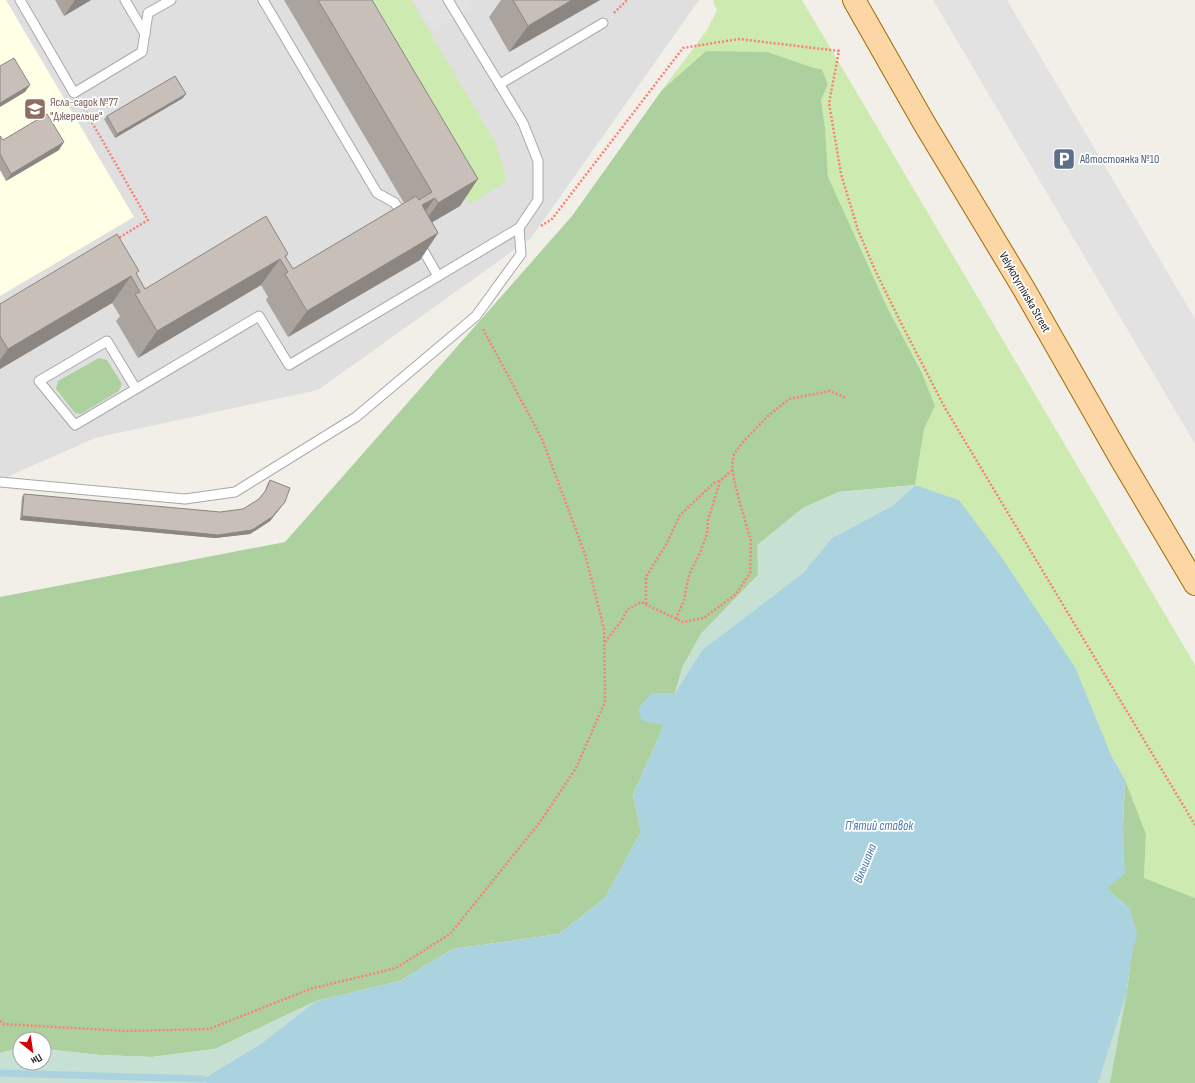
<svg xmlns="http://www.w3.org/2000/svg" width="1195" height="1083" font-family="'Sofia Sans Condensed',sans-serif">
	<style>
		.residential { fill: #e0dfdf }
		.education { fill: #ffffe5 }
		.grass { fill: #cdebb0 }
		.forest { fill: #add19e }
		.wetland { fill: #c6e0d4 }
		.parking { fill: #e2e2e2 }
		.water { fill: #aad3df }
		.lines { fill: none; stroke-linecap: round; stroke-linejoin: round }
		.stream { stroke: #aad3df; stroke-width: 7 }
		.lane-casing { stroke: #a9a9a9; stroke-width: 11 }
		.primary-casing { stroke: #a06b00; stroke-width: 24 }
		.path { stroke: #fa8072; stroke-width: 2.5; stroke-dasharray: 2 2; stroke-linecap: butt }
		.lane { stroke: #fff; stroke-width: 9 }
		.primary { stroke: #fcd6a4; stroke-width: 22 }
		.wall { fill: #aba49e }
		.shaded-wall { fill: #8b8681 }
		.building { fill: #c7bfb8; stroke: #8b8681 }
		.labels { text-anchor: middle; stroke-width: 3.5; stroke-linejoin: round; paint-order: stroke }
		.education-label { font-size: 12px; fill: #785e54; stroke: #fff; text-anchor: start }
		.service-label { font-size: 12px; fill: #4e5e75; stroke: #fff; text-anchor: start }
		.street-label { font-size: 12px; fill: #222; stroke: #fff }
		.water-label { font-size: 13px; font-style: italic; fill: #4a7aab; stroke: #fff }
	</style>
	<rect width="100%" height="100%" fill="#f2efe9"/>
	<polygon class="residential" points="0,0 699,0 531,238 318,390 95,438 0,480"/>
	<polygon class="education" points="0,0 6,0 134,217 0,296"/>
	<g class="grass">
		<polygon points="351,0 411,0 496,144 507,181 470,204"/>
		<polygon points="714,0 802,0 1195,665 1195,898 1144,878 1146,834 1125,780 1111,755 959,500 915,485 924,429 935,406 922,373 887,307 827,177 825,127 821,100 828,84 822,69 706,51 662,90 707,30 717,10 713,2"/>
	</g>
	<g class="forest">
		<polygon points="706,51 767,52 814,68 822,69 828,84 821,100 825,127 828,177 887,307 922,373 935,406 924,429 915,485 839,492 803,508 758,545 758,575 701,634 683,666 675,693 651,693 664,725 633,795 641,832 605,898 559,934 453,949 400,981 316,1001 215,1049 152,1057 100,1055 44,1049 44,1039 20,1039 20,1048 0,1053 0,597 285,542 572,216 662,90"/>
		<polygon points="99,358 107,360 122,384 119,391 81,414 75,413 56,389 58,381"/>
		<polygon points="1125,780 1146,834 1144,878 1195,898 1195,1083 1098,1083 1127,991 1130,964 1130,909 1107,889 1123,823"/>
	</g>
	<g class="wetland">
		<polygon points="915,485 894,505 832,538 803,573 702,650 675,693 683,666 701,634 758,575 757,545 803,508 839,492"/>
		<polygon points="1127,991 1110,1083 1098,1083 1099,1080"/>
		<polygon points="316,1001 262,1043 203,1079 206,1083 0,1083 0,1053 20,1048 20,1063 44,1063 44,1049 100,1055 152,1057 215,1049"/>
	</g>
	<g class="parking">
		<polygon points="414,0 467,0 472,8 433,31"/>
		<polygon points="933,0 1007,0 1195,319 1195,444"/>
	</g>
	<polygon class="water" points="915,485 959,500 1000,555 1075,667 1111,755 1125,780 1123,823 1125,873 1107,889 1130,909 1137,934 1130,964 1127,991 1098,1083 206,1083 203,1079 262,1043 316,1001 400,981 453,949 559,934 605,898 641,832 633,795 664,725 642,721 638,709 651,693 675,693 702,650 803,573 832,538 894,505"/>
	<g class="lines">
		<polyline class="stream" points="0,1073 203,1079"/>
		<g class="lane-casing">
			<g id="lane">
				<polyline points="20,0 74,93 142,52 148,13 171,0"/>
				<polyline points="125,0 145,34"/>
				<polyline points="263,0 377,193 395,203 403,217"/>
				<polyline points="500,84 603,23"/>
				<polyline points="419,243 438,276"/>
				<polyline points="136,389 107,341 39,381 75,425 259,316 289,365 519,228 538,200 538,161 523,123 448,0"/>
				<polyline points="0,482 185,499 235,492 356,417 476,316 521,254 519,228"/>
			</g>
		</g>
		<g class="primary-casing">
			<polyline id="primary" points="854,0 924,123 1024,289 1121,459 1195,584"/>
		</g>
		<g class="path">
			<polyline points="614,13 627,0"/>
			<polyline points="82,105 148,220 117,239"/>
			<polyline points="541,226 552,219 683,48 739,39 839,51 829,103 841,174 858,230 875,270 900,321 945,408 1195,825"/>
			<polyline points="646,604 646,577 667,543 680,515 714,483 720,481"/>
			<polyline points="676,619 684,600 689,575 700,553 707,534 708,520 720,481 732,470"/>
			<polyline points="605,642 622,620 627,610 641,602 683,622 704,618 736,594 750,573 751,541 740,503 734,480 732,464 734,454 743,442 768,416 789,399 830,391 846,398"/>
			<polyline points="0,1021 3,1024 126,1031 209,1029 310,989 396,968 450,934 540,822 576,768 605,702 604,629 585,554 542,439 483,329"/>
		</g>
		<use href="#lane" class="lane"/>
		<use href="#primary" class="primary"/>
	</g>
	<g class="wall">
		<polygon points="55,0 91,0 64,16"/>
		<polygon points="284,0 372,0 460,206 432,222 438,233 420,260 288,337 266,300 268,297 261,285 138,358 116,321 120,316 112,303 0,369 0,304 137,275 145,289 288,254 286,257 293,269 404,203"/>
		<polygon points="501,0 600,0 509,52 489,17"/>
		<polygon points="183,98 115,138 104,119 107,116"/>
		<polygon points="0,136 3,140 59,150 6,181 0,170"/>
		<polygon points="270,480 282,506 270,521 250,534 215,538 20,520 22,497 24,494 220,512 243,509 259,499 264,493 268,483"/>
	</g>
	<g class="shaded-wall">
		<polygon points="75,0 91,0 64,16"/>
		<polygon points="572,0 600,0 509,52 528,26"/>
		<polygon points="30,85 25,92 0,107 0,103"/>
		<polygon points="186,94 183,98 115,138 117,134"/>
		<polygon points="64,142 59,150 6,181 11,174"/>
		<polygon points="478,179 460,206 419,230 438,203"/>
		<polygon points="435,198 416,224 422,205"/>
		<polygon points="438,233 420,260 288,337 307,311"/>
		<polygon points="280,259 261,285 138,358 157,331"/>
		<polygon points="131,276 112,303 0,369 0,360 8,349"/>
		<polygon points="285,502 270,521 250,534 215,538 20,520 22,516 218,535"/>
	</g>
	<g class="building">
		<polygon points="318,0 372,0 478,179 438,203 435,198 422,205 438,233 307,311 285,274 288,272 280,259 157,331 135,294 140,292 131,276 8,349 0,336 0,304 117,234 139,271 136,273 145,289 266,216 288,254 285,256 293,269 416,196 419,200 432,192"/>
		<polygon points="513,0 572,0 528,26"/>
		<polygon points="14,58 30,85 0,103 0,66"/>
		<polygon points="175,76 186,94 117,134 107,116"/>
		<polygon points="47,114 64,142 11,174 0,154 0,136 3,140"/>
		<polygon points="270,480 290,488 285,502 272,517 252,530 218,535 22,516 24,494 220,512 243,509 259,499 266,490"/>
	</g>
	<defs>
		<g id="school-square" transform="scale(1.15)"><rect x="-9" y="-9" width="18" height="18" rx="4" fill="#8d6e63" stroke="#fff"/><path d="M0-5L7-2L0 1L-7-2ZM-4 1L0 2.5L4 1V4Q0 6-4 4Z" fill="#fff"/></g>
		<g id="parking-square" transform="scale(1.15)"><rect x="-9" y="-9" width="18" height="18" rx="4" fill="#5c6f8a" stroke="#fff"/><path d="M-3.5-5.5H1a3.5 3.5 0 0 1 0 7H-1V5.5H-3.5ZM-1-3.4V-.6H.8a1.4 1.4 0 0 0 0-2.8Z" fill="#fff"/></g>
	</defs>
	<g fill-rule="evenodd">
		<use href="#school-square" x="35" y="109"/>
		<use href="#parking-square" x="1064" y="159"/>
	</g>
	<g class="labels">
		<g class="education-label">
			<text x="50" y="106">Ясла-садок №77<tspan x="50" dy="14">"Джерельце"</tspan></text>
		</g>
		<g class="service-label">
			<text x="1080" y="163">Автостоянка №10</text>
		</g>
		<g class="street-label">
			<text transform="translate(1025 292) rotate(60)" y="4">Velykotyrnivska Street</text>
		</g>
		<g class="water-label">
			<text x="879" y="830">П'ятий ставок</text>
			<text transform="translate(864 863) rotate(-68)" y="5">Вільшана</text>
		</g>
	</g>
	<g transform="translate(32 1051) rotate(150)"><circle r="19" fill="#ffffff" stroke="#a7a7a7"/>
	<path d="M0-3L7 15L0 10L-7 15Z" fill="#d40000"/>
	<text y="-6" font-size="11" font-weight="bold" text-anchor="middle" fill="#222222">Пн</text>
	</g>
</svg>
